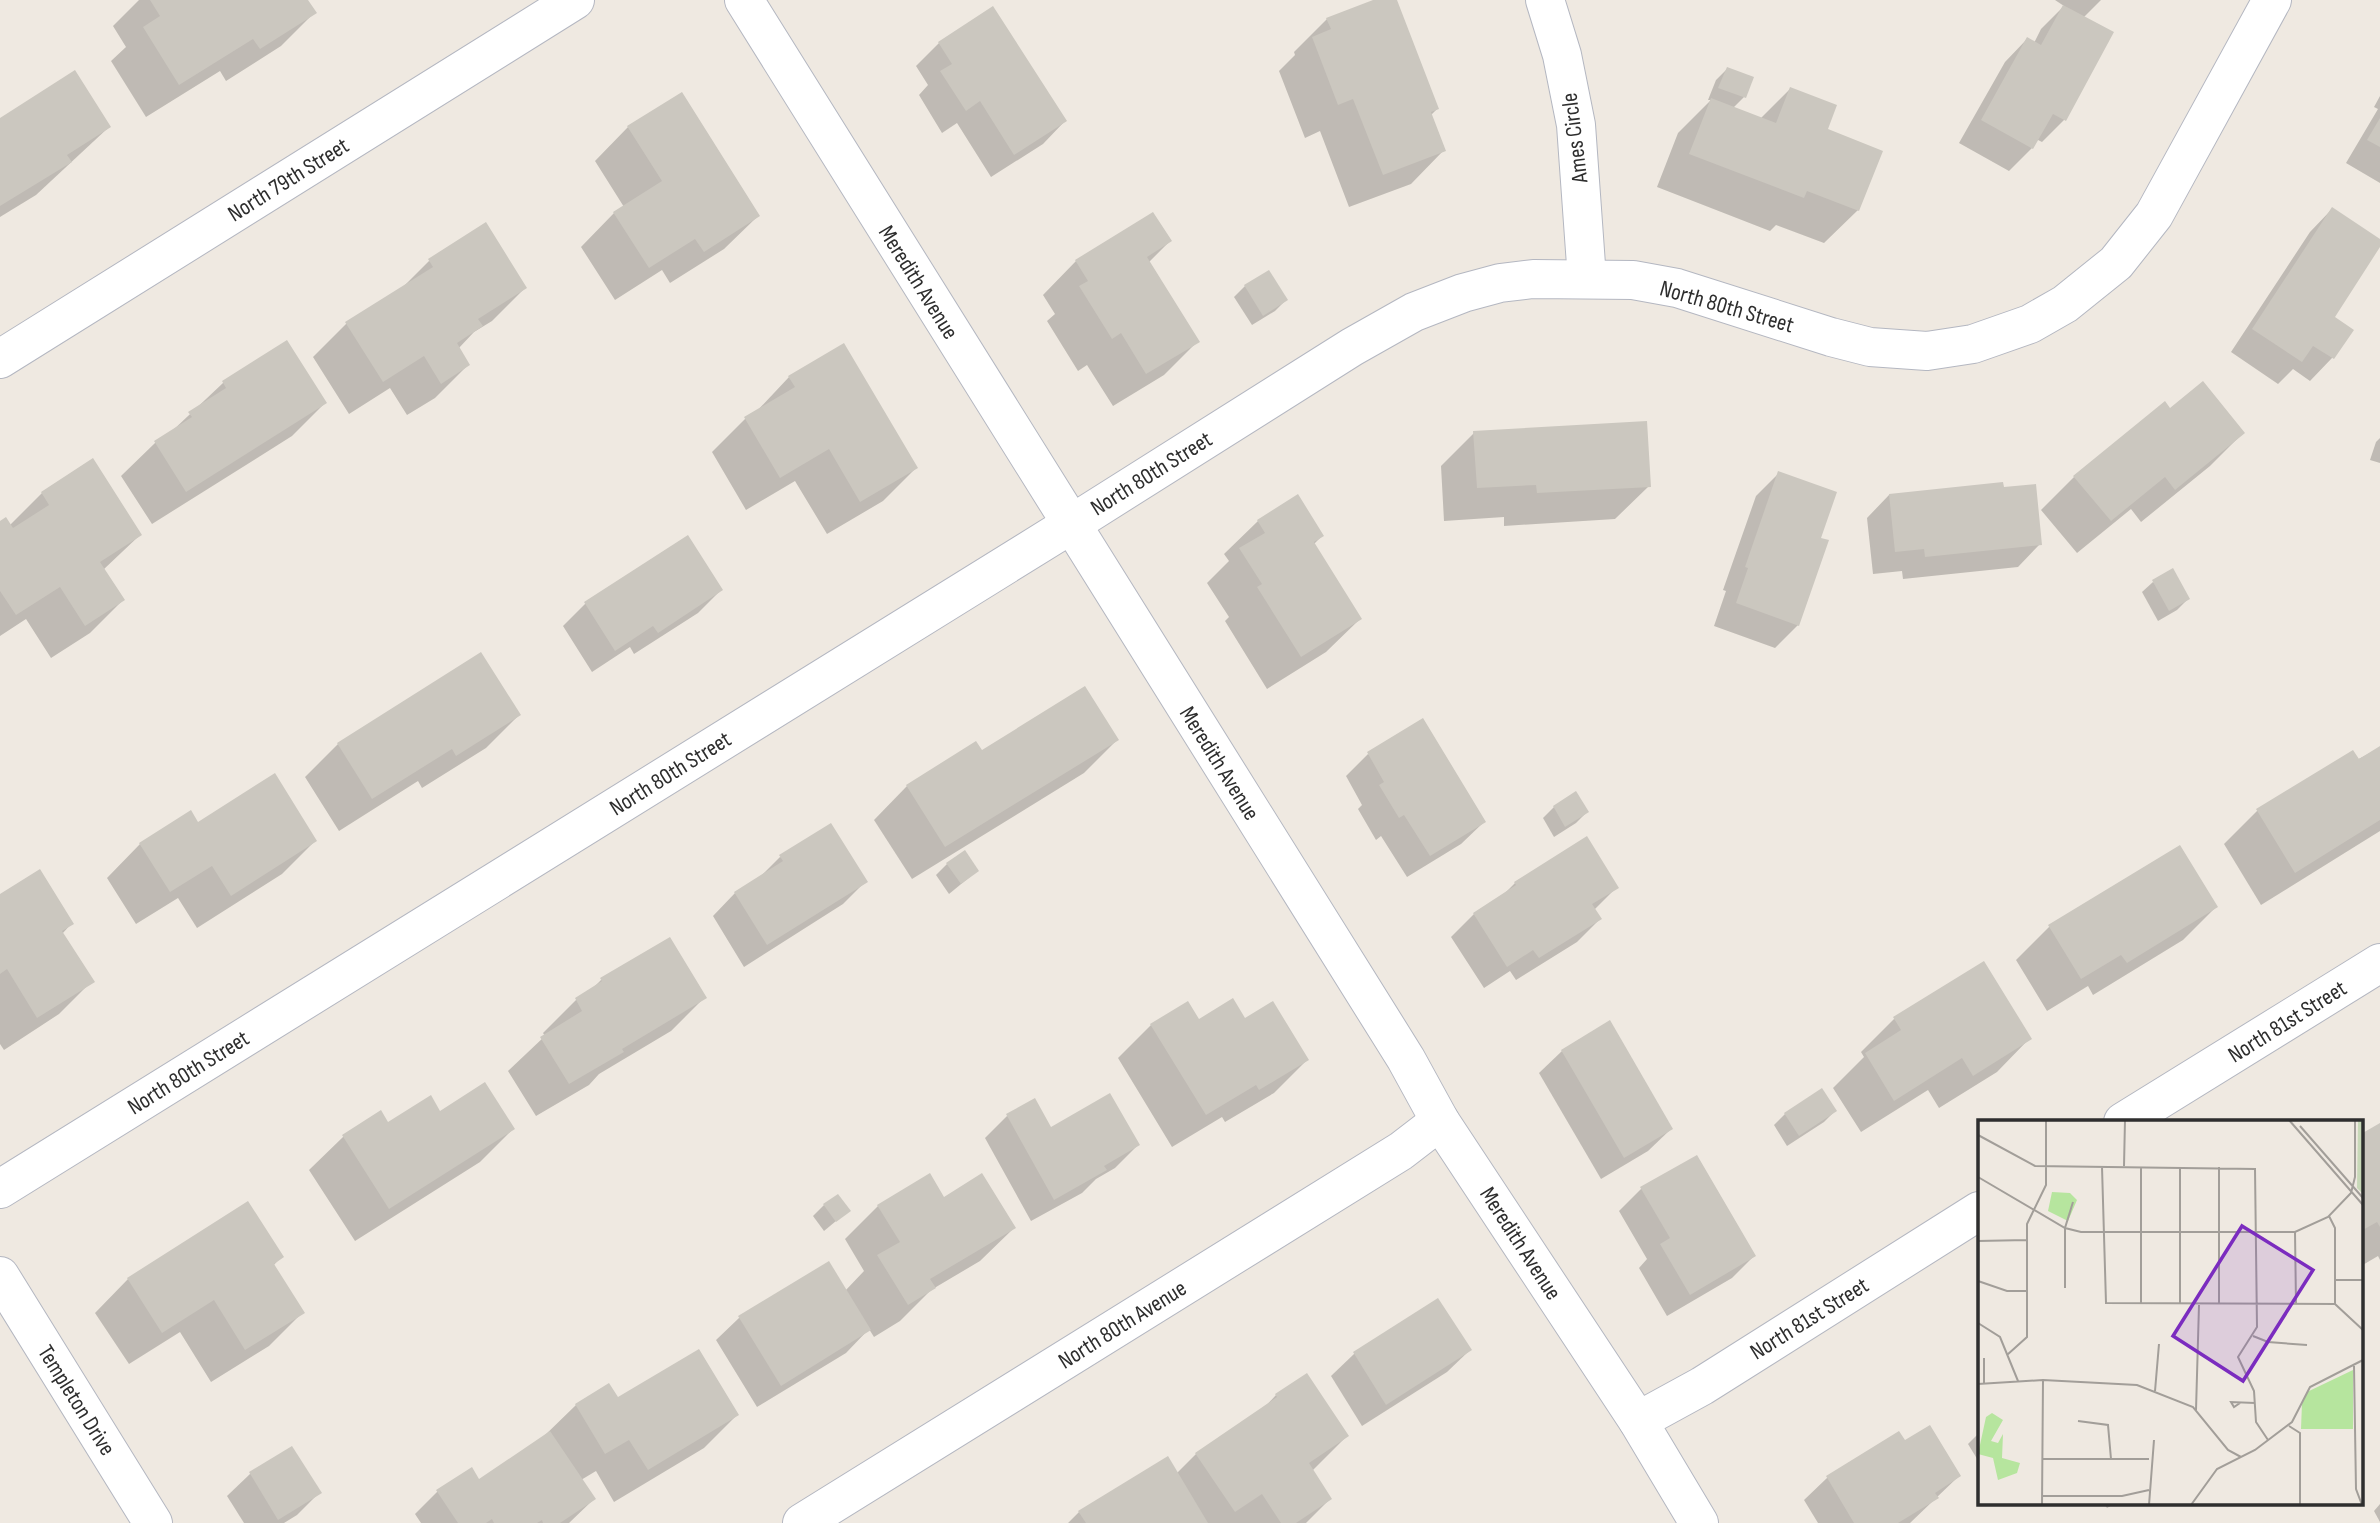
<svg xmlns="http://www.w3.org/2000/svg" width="2380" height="1523" font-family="'Sofia Sans Condensed',sans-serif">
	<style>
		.shadow { fill: #0003 }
		.building { fill: #cbc7bf }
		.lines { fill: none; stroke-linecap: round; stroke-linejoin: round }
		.street-casing { stroke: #b4b7c1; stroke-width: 40 }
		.street { stroke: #fff; stroke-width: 38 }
		.labels { text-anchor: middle; stroke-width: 6; stroke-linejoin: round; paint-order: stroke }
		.street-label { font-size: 23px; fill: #2e2e2e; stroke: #fff }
		.inset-road { fill: none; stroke: #a29e99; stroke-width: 2 }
		.view { fill: #7b2cbf; fill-opacity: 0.15; stroke: #7b2cbf; stroke-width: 3.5 }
		.inset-edge { fill: none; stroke: #2e2e2e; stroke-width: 3.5 }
	</style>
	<rect width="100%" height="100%" fill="#efe9e1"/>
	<g class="shadow">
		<polygon points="139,0 306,0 314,13 281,46 226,81 220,71 146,117 111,61 126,47 113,26"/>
		<polygon points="1378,0 1395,0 1437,109 1431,115 1444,150 1411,184 1349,207 1320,131 1305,138 1279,71 1295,55 1294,52 1327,19"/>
		<polygon points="2055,0 2101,0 2083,18 2064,120 2042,142 2036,139 2032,148 2009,171 1959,143 2005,62 2027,39 2034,43 2041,29 2064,6"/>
		<polygon points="939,43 1065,121 1043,144 991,177 957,123 942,133 919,95 928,85 916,66"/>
		<polygon points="1727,69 1752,78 1744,97 1733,108 1760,119 1790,89 1826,130 1858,210 1824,243 1776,225 1770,231 1657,187 1678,133 1711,100 1708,100 1716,80"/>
		<polygon points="2380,96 2380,183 2346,163 2378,109 2374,107"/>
		<polygon points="0,120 109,127 36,195 0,217"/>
		<polygon points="628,127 758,216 724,249 670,283 662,270 615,300 581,247 614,213 624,207 595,161"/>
		<polygon points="2332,209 2380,241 2380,244 2332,318 2351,330 2332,358 2310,381 2293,369 2278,384 2231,352 2310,232"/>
		<polygon points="1170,241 1148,263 1197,342 1164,375 1113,406 1087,365 1078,371 1047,321 1055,314 1043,295 1076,261"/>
		<polygon points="429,261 525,288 492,321 474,332 458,349 468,365 435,398 407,415 390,388 349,414 313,357 346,324 401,289"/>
		<polygon points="1245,286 1286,300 1275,311 1252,325 1234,297"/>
		<polygon points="286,342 325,403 292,436 152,524 121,476 155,443 170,433 223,383"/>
		<polygon points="843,345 916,468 883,501 827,534 795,481 746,510 712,452 745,419 756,412 789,377"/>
		<polygon points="2170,411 2243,433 2210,466 2141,522 2131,509 2077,553 2041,510 2074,477"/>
		<polygon points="1474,433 1649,486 1615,519 1504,526 1504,517 1444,521 1441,466"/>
		<polygon points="2380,438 2380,463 2370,460 2376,442"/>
		<polygon points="1779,473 1818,539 1798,625 1775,648 1714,626 1726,591 1723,590 1756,496"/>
		<polygon points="2002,489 2040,544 2018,567 1903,579 1902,571 1873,574 1867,518 1889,495"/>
		<polygon points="42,493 140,535 103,570 123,600 90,633 51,658 26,619 0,636 0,523 9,526"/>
		<polygon points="1298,496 1322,536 1314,544 1360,619 1326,652 1267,689 1225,621 1229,617 1207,583 1229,561 1224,554 1258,521"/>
		<polygon points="2153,582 2188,599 2177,610 2158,621 2142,592"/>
		<polygon points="721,590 698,613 634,654 630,647 592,672 563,626 585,604"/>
		<polygon points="519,715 486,748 422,788 418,781 339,831 305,777 338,744"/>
		<polygon points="1117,740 1084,773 912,879 874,820 907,786 982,753"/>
		<polygon points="2380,748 2380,831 2261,905 2224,844 2257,811"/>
		<polygon points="1368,754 1484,822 1461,844 1407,877 1381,836 1376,840 1358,809 1362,805 1346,776"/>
		<polygon points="1554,807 1587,812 1576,823 1554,837 1543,818"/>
		<polygon points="190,813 198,824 315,841 282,874 197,928 178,898 136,924 107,878 140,844"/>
		<polygon points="780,857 865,882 843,904 744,967 713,916 735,893 758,879"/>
		<polygon points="947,864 977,871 949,894 936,875"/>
		<polygon points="1515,883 1617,887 1594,910 1600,919 1577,942 1516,980 1510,971 1484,988 1451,937 1474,914 1502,896"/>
		<polygon points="0,896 72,923 62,934 92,981 59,1014 4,1050 0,1044"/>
		<polygon points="2216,907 2183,940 2093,995 2088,986 2047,1011 2016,960 2049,927"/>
		<polygon points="601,980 704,998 671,1031 599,1074 589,1085 536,1116 508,1071 545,1036 543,1033 576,1000 590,991"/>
		<polygon points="1894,1019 2030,1038 1997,1072 1939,1108 1928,1090 1861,1132 1833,1088 1864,1057 1861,1052"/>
		<polygon points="1244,1020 1307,1060 1274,1093 1225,1122 1222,1117 1172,1147 1118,1058 1151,1025 1198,1021"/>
		<polygon points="1562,1051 1671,1129 1648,1151 1601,1179 1539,1073"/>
		<polygon points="1835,1111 1824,1122 1787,1146 1774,1125 1785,1114"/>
		<polygon points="380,1112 388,1124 440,1113 513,1129 480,1162 355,1241 309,1170 343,1137"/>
		<polygon points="1007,1116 1050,1129 1138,1145 1115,1168 1096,1179 1082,1193 1031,1221 985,1138"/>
		<polygon points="2380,1125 2380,1260 2378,1256 2361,1266 2361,1137"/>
		<polygon points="1642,1188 1754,1256 1732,1278 1667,1316 1639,1268 1647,1259 1619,1211"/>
		<polygon points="943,1199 1014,1228 980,1261 931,1290 900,1321 874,1337 869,1329 846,1353 757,1407 716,1340 739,1318 845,1291 864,1271 845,1239 878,1206"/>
		<polygon points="824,1205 848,1211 824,1231 813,1216"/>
		<polygon points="281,1257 273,1266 302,1313 269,1346 211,1382 180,1332 129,1364 95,1313 128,1279"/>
		<polygon points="1438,1300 1470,1350 1447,1372 1362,1426 1331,1376 1354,1354"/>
		<polygon points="1276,1395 1347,1436 1312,1471 1330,1499 1306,1523 1068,1523 1079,1512 1176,1474 1196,1454 1261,1411"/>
		<polygon points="618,1399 737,1415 704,1448 614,1502 596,1471 581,1480 594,1499 569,1523 421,1523 415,1514 438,1491 478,1481 541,1439 576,1405"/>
		<polygon points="1899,1433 1905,1443 1959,1476 1910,1523 1818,1523 1804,1500 1827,1478"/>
		<polygon points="1979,1433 1979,1462 1968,1444"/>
		<polygon points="291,1448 319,1493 297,1515 284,1523 244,1523 227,1496 250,1474"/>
		<polygon points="2104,1504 2114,1504 2107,1508"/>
		<polygon points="2380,1504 2380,1522 2374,1511"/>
	</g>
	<g class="building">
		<polygon points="150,0 308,0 317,13 260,49 253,39 179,85 143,27 160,16"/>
		<polygon points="1373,0 1397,0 1439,109 1431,112 1446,151 1383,175 1353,99 1338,105 1312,37 1331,29 1326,18"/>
		<polygon points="2063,5 2114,32 2066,121 2053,114 2033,149 1981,120 2027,37 2041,45"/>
		<polygon points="993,6 1067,121 1014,155 980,101 966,111 940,71 952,64 938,42"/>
		<polygon points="1727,67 1754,77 1746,98 1718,88"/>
		<polygon points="75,70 111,127 67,155 72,162 0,206 0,118"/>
		<polygon points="1790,87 1837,105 1828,129 1883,151 1859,211 1807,191 1804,198 1689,154 1711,98 1776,123"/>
		<polygon points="682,92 760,216 704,252 695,239 649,268 613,212 662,181 627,126"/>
		<polygon points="2380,118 2380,147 2367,140"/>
		<polygon points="2332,207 2380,239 2380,247 2335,317 2354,330 2334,359 2313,346 2302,362 2252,329"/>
		<polygon points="1153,212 1172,241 1147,257 1200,342 1146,374 1121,333 1112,339 1079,286 1088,281 1075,260"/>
		<polygon points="486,222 527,288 478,319 483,326 457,343 470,365 441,384 424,356 383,382 345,322 433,267 428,259"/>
		<polygon points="1269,270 1288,300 1263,316 1244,285"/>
		<polygon points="287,340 327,403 186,492 154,441 192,417 188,412 226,388 222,381"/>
		<polygon points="844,343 918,468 860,502 829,449 780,478 744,417 795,387 788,376"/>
		<polygon points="2203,381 2245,433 2175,490 2165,477 2111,521 2073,476 2165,401 2170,408"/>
		<polygon points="1647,421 1651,487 1537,493 1536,485 1477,488 1473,431"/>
		<polygon points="93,458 142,535 100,562 125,600 85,626 60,587 16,615 0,591 0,521 6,517 13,528 49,505 41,492"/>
		<polygon points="1778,471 1837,492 1821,538 1829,540 1799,626 1736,603 1748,568 1745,567"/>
		<polygon points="2003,482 2004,487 2036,484 2042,545 1925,557 1924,549 1895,552 1889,494"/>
		<polygon points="1298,494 1324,536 1314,542 1362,619 1301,657 1257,587 1262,584 1239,548 1265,533 1257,520"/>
		<polygon points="688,535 723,590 658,633 653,626 615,651 584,602"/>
		<polygon points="2173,568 2190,599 2169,611 2152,580"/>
		<polygon points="481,652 521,715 456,756 452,749 372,799 337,743"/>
		<polygon points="1085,686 1119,740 945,847 906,785 976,741 982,750"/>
		<polygon points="1423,718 1486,822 1430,856 1404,815 1399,818 1379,785 1384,782 1367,752"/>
		<polygon points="2380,746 2380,820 2295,873 2256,809 2353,750 2359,759"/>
		<polygon points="275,773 317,841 231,896 212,866 170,892 139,843 191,810 198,822"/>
		<polygon points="1576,791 1589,812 1565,827 1553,806"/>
		<polygon points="831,823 868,882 767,945 734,892 783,861 779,855"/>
		<polygon points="1587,836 1619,888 1592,904 1602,919 1539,958 1533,950 1507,967 1473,913 1516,885 1514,882"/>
		<polygon points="2180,845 2218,907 2127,963 2121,955 2081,979 2048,925"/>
		<polygon points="965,850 979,871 961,884 946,863"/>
		<polygon points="40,869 74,924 62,931 95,982 37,1018 7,969 0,974 0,894"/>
		<polygon points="670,937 707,998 622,1049 624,1052 569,1084 540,1037 582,1011 575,998 602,981 600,978"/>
		<polygon points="1984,961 2032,1039 1973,1076 1962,1058 1894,1101 1865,1053 1901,1030 1893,1017"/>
		<polygon points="1233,998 1245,1018 1273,1001 1309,1060 1259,1090 1256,1085 1206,1115 1150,1024 1188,1001 1199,1019"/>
		<polygon points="1610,1020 1673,1129 1624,1158 1561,1050"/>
		<polygon points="485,1082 515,1129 389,1209 342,1135 381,1110 388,1122 431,1095 440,1111"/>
		<polygon points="1822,1088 1837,1111 1799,1136 1784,1113"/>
		<polygon points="1110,1093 1140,1145 1104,1166 1107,1170 1054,1200 1006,1114 1035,1098 1051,1127"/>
		<polygon points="2380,1123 2380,1227 2377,1222 2361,1231 2361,1157 2363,1155 2361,1134"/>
		<polygon points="1697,1155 1756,1256 1690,1295 1660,1244 1670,1238 1640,1187"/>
		<polygon points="930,1173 944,1197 982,1173 1016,1228 930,1279 936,1288 908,1305 877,1255 900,1242 877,1205"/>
		<polygon points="838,1194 851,1211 836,1222 823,1204"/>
		<polygon points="248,1201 284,1257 274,1264 305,1313 245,1350 214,1300 162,1333 127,1278"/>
		<polygon points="829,1261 871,1330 781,1386 738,1316"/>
		<polygon points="1438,1298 1472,1350 1386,1405 1353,1352"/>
		<polygon points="699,1349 739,1415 648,1470 629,1440 605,1454 575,1404 609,1383 618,1397"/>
		<polygon points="1307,1373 1349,1436 1309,1463 1332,1499 1296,1523 1281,1523 1262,1494 1235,1512 1195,1453 1277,1397 1275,1394"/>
		<polygon points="1930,1425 1961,1476 1935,1493 1939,1498 1898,1523 1854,1523 1826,1476 1899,1431 1905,1440"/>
		<polygon points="550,1431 596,1499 560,1523 543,1523 542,1520 537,1523 494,1523 492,1519 486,1523 458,1523 436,1490 472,1467 479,1479"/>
		<polygon points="292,1446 322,1493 278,1520 249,1472"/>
		<polygon points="1168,1456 1208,1523 1086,1523 1078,1511"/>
	</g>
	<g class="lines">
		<g class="street-casing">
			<g id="street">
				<polyline points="744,0 1406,1059 1440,1121 1638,1421 1699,1523"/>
				<polyline points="1545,0 1562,55 1576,125 1587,279"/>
				<polyline points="0,359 575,0"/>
				<polyline points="2123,1122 2380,963"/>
				<polyline points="0,1189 1070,525 1352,347 1414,312 1463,293 1500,283 1533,279 1633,280 1677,288 1831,337 1870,347 1927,351 1973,344 2030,324 2065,304 2116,263 2154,215 2272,0"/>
				<polyline points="0,1276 153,1523"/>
				<polyline points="1638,1421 1702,1386 1979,1211"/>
				<polyline points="802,1523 1401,1151 1440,1121"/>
			</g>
		</g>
		<use href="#street" class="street"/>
	</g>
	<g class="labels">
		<g class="street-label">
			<text transform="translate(1574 138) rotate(-97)" y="8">Ames Circle</text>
			<text transform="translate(288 179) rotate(-32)" y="8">North 79th Street</text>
			<text transform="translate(919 282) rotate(58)" y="8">Meredith Avenue</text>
			<text transform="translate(1727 306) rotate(16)" y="8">North 80th Street</text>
			<text transform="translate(1151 473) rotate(-32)" y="8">North 80th Street</text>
			<text transform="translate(1220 763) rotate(58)" y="8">Meredith Avenue</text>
			<text transform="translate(670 773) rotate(-32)" y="8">North 80th Street</text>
			<text transform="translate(2287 1021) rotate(-32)" y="8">North 81st Street</text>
			<text transform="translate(188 1072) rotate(-32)" y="8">North 80th Street</text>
			<text transform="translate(1521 1243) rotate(57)" y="8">Meredith Avenue</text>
			<text transform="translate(1809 1318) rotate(-32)" y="8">North 81st Street</text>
			<text transform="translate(1122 1324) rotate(-32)" y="8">North 80th Avenue</text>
			<text transform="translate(77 1400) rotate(58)" y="8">Templeton Drive</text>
		</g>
	</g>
	<g transform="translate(1978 1120)">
		<rect width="385" height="385" fill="#efe9e1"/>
		<path d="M74,72L92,73L99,80L90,101L70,91ZM375,250V309H323L324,283L329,272ZM14,293L25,300L13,321L20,323L25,314L24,338L42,343L39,353L20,360L15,338L0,334L8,297Z" fill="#b6e59e"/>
		<path d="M380,0H385V74L379,68Z" fill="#c8d9b8"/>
		<path class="inset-road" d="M311,0L385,85M322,6L385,78M0,15L57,46L277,49L279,207L260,237L276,271L278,302L290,320M146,46L147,0M124,47L128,183L357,184M163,47V184M0,57L87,108L103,112H317L350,97L373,73L377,57V0M351,96L357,108V184L385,210M317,112L318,184M0,121L49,120M357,160H385M0,161L29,171H49M87,168V108L95,82M202,184V47M241,184V47M0,203L22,217L40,261M275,216L290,222L329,225M29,235L49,217V104L68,65V0M376,246L378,369L384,385M0,264L65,260L159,265L215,287L250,330L263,337M6,264V238M177,271L181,224M262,283L256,287L253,282L277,283M218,290L221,185M100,301L130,305L133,339M311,306L322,313V385M64,339H171M64,376H144L171,370M64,385L65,260M171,385L176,320M213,385L239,349L277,330L314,302L332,267L385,240"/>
		<path class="view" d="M264,106L335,150L265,261L195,216Z"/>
		<rect width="385" height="385" class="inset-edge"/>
	</g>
</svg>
